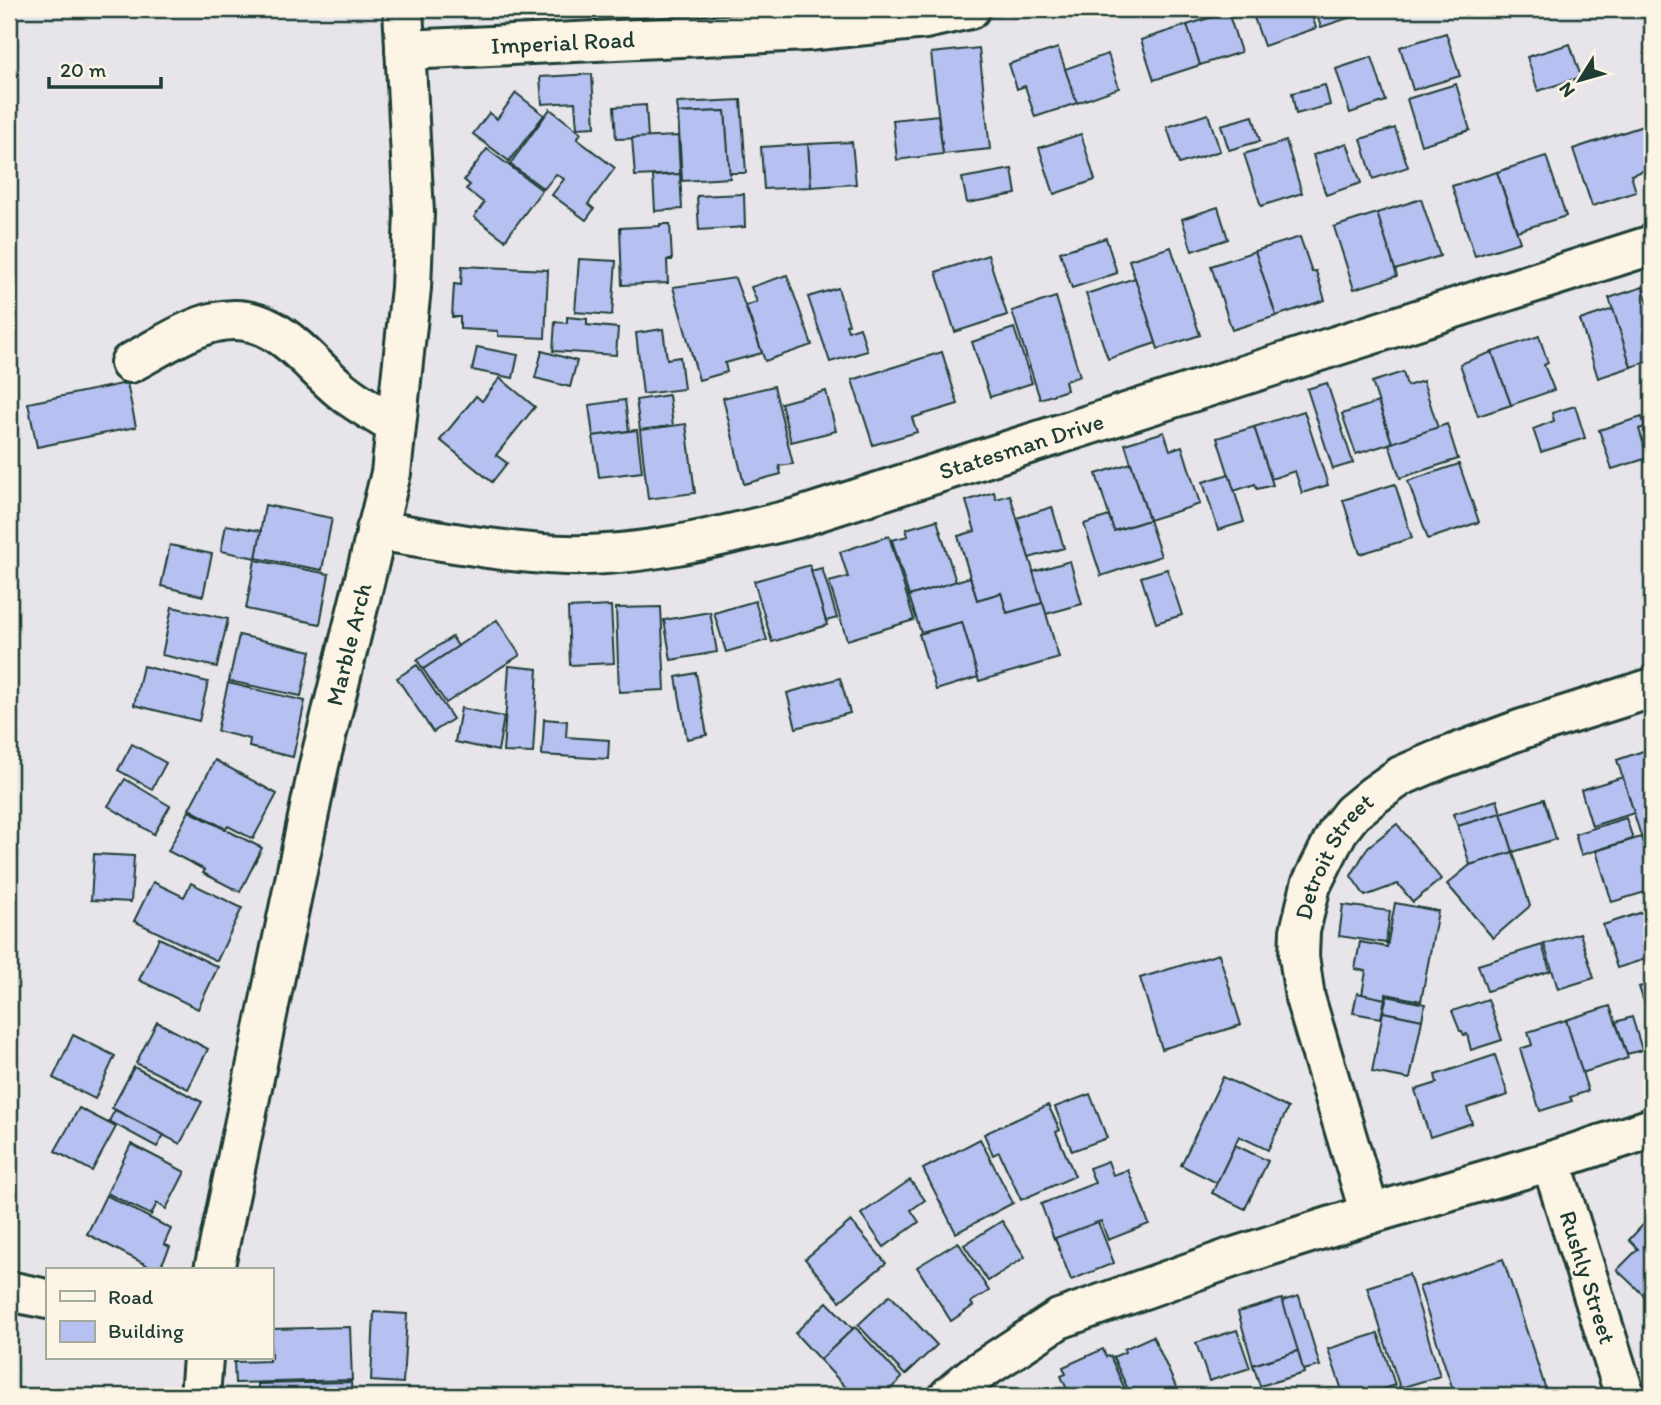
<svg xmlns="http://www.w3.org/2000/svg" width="1661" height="1405" font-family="Itim,sans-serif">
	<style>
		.building { fill: #b6c0f1; stroke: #1f3d34; stroke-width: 2 }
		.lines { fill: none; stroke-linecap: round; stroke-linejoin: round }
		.minor-casing { stroke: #1f3d34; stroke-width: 44 }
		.minor { stroke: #fcf5e5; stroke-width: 38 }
		.labels { text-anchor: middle; stroke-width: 5; stroke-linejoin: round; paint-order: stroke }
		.street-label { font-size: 24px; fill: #1f3d34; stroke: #fcf5e5 }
	</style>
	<rect width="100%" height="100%" fill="#e7e5e9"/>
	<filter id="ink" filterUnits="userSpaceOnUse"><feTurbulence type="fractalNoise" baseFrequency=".0143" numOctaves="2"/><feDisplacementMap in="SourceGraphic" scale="14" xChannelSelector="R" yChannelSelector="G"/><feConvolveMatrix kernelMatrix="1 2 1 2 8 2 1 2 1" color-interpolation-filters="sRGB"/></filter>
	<g filter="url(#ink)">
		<g class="building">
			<polygon points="1251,9 1310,9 1316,28 1264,46"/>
			<polygon points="1315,9 1359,9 1361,14 1321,27"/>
			<polygon points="1228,12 1241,52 1200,65 1187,25"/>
			<polygon points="1187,25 1200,65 1154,80 1141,40"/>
			<polygon points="1446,33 1460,76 1413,90 1400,47"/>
			<polygon points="1570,44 1581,77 1538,91 1527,57"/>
			<polygon points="979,48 990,149 943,154 931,53"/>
			<polygon points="1058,48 1077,103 1035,117 1025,86 1017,89 1009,64"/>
			<polygon points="1108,54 1119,88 1077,103 1065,69"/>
			<polygon points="1372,57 1386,101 1350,113 1336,69"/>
			<polygon points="592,74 595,127 577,128 575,102 542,104 540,77"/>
			<polygon points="1456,84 1470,130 1421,145 1407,99"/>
			<polygon points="1325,85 1330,105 1296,114 1292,93"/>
			<polygon points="516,93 544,115 509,161 473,134 489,113 497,119"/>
			<polygon points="741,100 746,173 729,173 725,111 678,113 677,103"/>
			<polygon points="646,105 648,138 616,139 614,107"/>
			<polygon points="550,109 581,133 577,139 615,168 588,204 594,209 586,220 552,195 564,179 556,174 544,189 510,164"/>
			<polygon points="725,111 730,178 682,181 678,113"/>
			<polygon points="1208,114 1220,151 1179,164 1167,127"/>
			<polygon points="938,115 943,154 897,160 893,120"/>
			<polygon points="1253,116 1260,141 1229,150 1221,125"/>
			<polygon points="1652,123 1652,168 1631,175 1636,192 1592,206 1573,149"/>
			<polygon points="1395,128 1408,167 1373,179 1361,139"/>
			<polygon points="1081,134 1095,180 1054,194 1039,148"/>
			<polygon points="678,136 680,174 635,176 632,138"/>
			<polygon points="1286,141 1302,193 1261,206 1244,154"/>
			<polygon points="852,142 856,184 811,187 808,144"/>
			<polygon points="1347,143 1361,183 1326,195 1313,155"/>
			<polygon points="808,144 811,187 764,189 761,147"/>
			<polygon points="487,149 542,190 505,240 474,217 484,203 466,189 470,185 464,180"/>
			<polygon points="1546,156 1566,216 1517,231 1497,172"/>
			<polygon points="1012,169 1016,194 967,203 962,178"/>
			<polygon points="1497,172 1520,242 1475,256 1452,186"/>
			<polygon points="680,174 682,209 655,211 653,176"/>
			<polygon points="744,194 745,227 699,230 697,196"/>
			<polygon points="1421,199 1440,256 1395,270 1377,213"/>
			<polygon points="1218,207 1228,239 1192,251 1182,219"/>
			<polygon points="1377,213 1397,276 1354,289 1334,227"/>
			<polygon points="660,224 670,224 672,260 667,260 668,283 622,285 620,228 660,226"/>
			<polygon points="1300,237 1312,272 1316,271 1325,300 1276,316 1255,251"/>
			<polygon points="1106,238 1117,273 1072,288 1060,252"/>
			<polygon points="1171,247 1200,335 1158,349 1129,260"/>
			<polygon points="1255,251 1276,316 1232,330 1211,266"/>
			<polygon points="988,255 1007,315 955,332 936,272"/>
			<polygon points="579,259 616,261 612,315 575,312"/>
			<polygon points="462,266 548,270 545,338 498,336 498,331 460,329 460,317 452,317 454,284 461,285"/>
			<polygon points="787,275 812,345 765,361 746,306 757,302 751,287"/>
			<polygon points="735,278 762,353 725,363 727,372 699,380 673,287"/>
			<polygon points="1135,278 1156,343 1108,359 1086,294"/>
			<polygon points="1643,287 1652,316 1652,360 1631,367 1609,298"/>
			<polygon points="838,288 849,324 846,325 848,331 860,327 867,351 830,362 808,297"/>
			<polygon points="1056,297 1080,376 1065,381 1067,390 1040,399 1012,311"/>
			<polygon points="1613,309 1631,367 1598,378 1580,320"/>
			<polygon points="567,317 587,319 587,325 618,328 616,355 553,351 555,322 567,323"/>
			<polygon points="1014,328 1032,383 990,397 972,342"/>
			<polygon points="663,329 667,359 680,357 684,389 643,394 636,333"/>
			<polygon points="1539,336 1548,363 1544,365 1554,390 1511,405 1492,352"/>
			<polygon points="477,347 518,355 513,378 472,370"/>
			<polygon points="542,351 577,361 570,387 535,378"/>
			<polygon points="942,352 958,404 912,418 917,432 873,445 852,380"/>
			<polygon points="1492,352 1511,405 1478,416 1460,364"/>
			<polygon points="1403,372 1407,386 1423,381 1438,428 1392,443 1372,382"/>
			<polygon points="500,378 535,407 496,455 507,463 492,482 440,440 476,396 482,401"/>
			<polygon points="127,383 136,427 37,447 28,403"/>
			<polygon points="1327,383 1353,463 1333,469 1307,389"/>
			<polygon points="774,386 793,464 779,466 781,474 744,484 723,398"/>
			<polygon points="826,391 836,431 791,442 781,403"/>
			<polygon points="669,395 673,426 640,430 636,400"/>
			<polygon points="625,400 629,431 593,436 589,405"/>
			<polygon points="1378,402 1392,443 1356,454 1342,414"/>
			<polygon points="1575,406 1585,438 1541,452 1533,429 1554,421 1552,413"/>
			<polygon points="1304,411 1328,485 1302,493 1295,471 1271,479 1254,427"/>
			<polygon points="1642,417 1645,427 1639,429 1648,458 1612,469 1599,430"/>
			<polygon points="686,424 695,493 648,499 640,430"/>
			<polygon points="1447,424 1458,459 1400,478 1389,444"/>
			<polygon points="1254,427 1273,485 1257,489 1255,484 1234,491 1217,438"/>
			<polygon points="637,430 642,472 599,477 593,436"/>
			<polygon points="1164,432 1170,450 1182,446 1200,504 1149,520 1125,444"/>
			<polygon points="1131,463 1149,520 1114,531 1096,474"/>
			<polygon points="1459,464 1479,522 1428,539 1408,481"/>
			<polygon points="1229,474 1244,522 1218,530 1203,482"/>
			<polygon points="1395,484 1412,538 1360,554 1343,500"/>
			<polygon points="994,492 996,499 1010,495 1043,603 1007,613 1001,593 977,600 958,536 975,531 966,501"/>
			<polygon points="265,505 332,518 322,570 256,558"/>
			<polygon points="1052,507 1064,548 1029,558 1017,518"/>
			<polygon points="1109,516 1114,531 1149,520 1161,556 1101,576 1084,524"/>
			<polygon points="937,520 956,582 909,596 892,540 908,536 906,529"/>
			<polygon points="226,525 261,531 256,558 221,551"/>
			<polygon points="889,536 914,620 847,640 829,582 848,577 840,552"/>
			<polygon points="170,545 212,554 203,596 161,586"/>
			<polygon points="255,560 329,574 320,624 246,609"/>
			<polygon points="1070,561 1082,604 1046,614 1033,572"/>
			<polygon points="810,565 827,625 772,642 754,581"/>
			<polygon points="822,568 837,618 826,621 811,571"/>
			<polygon points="1167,569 1182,615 1156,623 1141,577"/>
			<polygon points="970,577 977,600 1001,593 1007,613 1043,603 1059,658 979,681 962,622 921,633 909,596"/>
			<polygon points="755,601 767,640 726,652 714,613"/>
			<polygon points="611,606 614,663 570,665 568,608"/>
			<polygon points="172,607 228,619 217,667 162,655"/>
			<polygon points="661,607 665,690 619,692 616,608"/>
			<polygon points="710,612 717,652 671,660 664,620"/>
			<polygon points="497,620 520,655 446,703 423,669"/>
			<polygon points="962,622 978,677 936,690 919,634"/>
			<polygon points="239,635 311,651 301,696 229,681"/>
			<polygon points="452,637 458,646 423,669 417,660"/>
			<polygon points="417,665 453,719 433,732 397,678"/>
			<polygon points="143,666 208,682 199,721 134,705"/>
			<polygon points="509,666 538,669 533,753 503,752"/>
			<polygon points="696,673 707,735 687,739 676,677"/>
			<polygon points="840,678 850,713 796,728 787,693"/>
			<polygon points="228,683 305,701 293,757 249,747 250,739 217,731"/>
			<polygon points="461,708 504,717 498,751 455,742"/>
			<polygon points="544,719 567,721 566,737 609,740 608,759 542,755"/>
			<polygon points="132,744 166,763 152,789 118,770"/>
			<polygon points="1652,748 1652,836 1642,839 1617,760"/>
			<polygon points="215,760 277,794 253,839 228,826 226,829 189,809"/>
			<polygon points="1623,777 1634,813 1592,826 1581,790"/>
			<polygon points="125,779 170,806 154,834 108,806"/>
			<polygon points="1544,799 1556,839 1513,852 1501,813"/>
			<polygon points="1497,800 1501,813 1458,826 1453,814"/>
			<polygon points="189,811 262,848 240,892 203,873 205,870 168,851"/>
			<polygon points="1501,813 1513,852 1470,865 1458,826"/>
			<polygon points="1626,818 1633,839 1581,855 1575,834"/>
			<polygon points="1397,824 1441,879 1413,902 1398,884 1365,896 1351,876 1368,847"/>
			<polygon points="1641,837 1652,873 1652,890 1612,902 1596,851"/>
			<polygon points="1513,852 1530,906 1493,938 1447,884 1470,865"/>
			<polygon points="94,854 134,856 131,902 91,900"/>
			<polygon points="153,882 184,897 191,883 242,908 217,961 134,921"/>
			<polygon points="1395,903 1438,911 1421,1001 1386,994 1385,999 1362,995 1366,971 1355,969 1360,942 1387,947"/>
			<polygon points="1343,905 1390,911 1386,943 1339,936"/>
			<polygon points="1652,909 1652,957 1617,968 1603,925"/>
			<polygon points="1580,933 1594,978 1558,989 1544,944"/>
			<polygon points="159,938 218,967 198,1009 139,980"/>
			<polygon points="1542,945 1550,971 1487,991 1478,965"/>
			<polygon points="1219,954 1241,1025 1162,1049 1140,978"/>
			<polygon points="1652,983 1652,1009 1647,1011 1639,987"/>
			<polygon points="1357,993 1385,999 1381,1018 1353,1013"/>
			<polygon points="1387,996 1425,1004 1422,1020 1383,1012"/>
			<polygon points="1488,999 1502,1040 1471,1050 1467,1034 1464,1035 1462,1031 1460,1031 1452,1011"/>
			<polygon points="1610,1006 1628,1058 1582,1073 1566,1020"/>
			<polygon points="1383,1012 1422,1020 1410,1079 1372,1072"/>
			<polygon points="1632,1017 1642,1050 1627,1054 1616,1022"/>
			<polygon points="1566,1020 1588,1091 1570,1097 1572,1101 1540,1111 1520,1049 1532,1045 1528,1032"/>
			<polygon points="157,1022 208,1049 188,1089 136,1063"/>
			<polygon points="73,1035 115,1056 95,1099 53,1078"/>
			<polygon points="1495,1055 1508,1095 1467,1108 1472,1123 1430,1137 1415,1090 1437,1083 1435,1075"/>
			<polygon points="134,1067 202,1102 180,1144 112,1108"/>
			<polygon points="1223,1077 1288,1108 1268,1150 1239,1136 1217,1183 1181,1165"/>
			<polygon points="1090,1094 1107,1138 1072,1151 1055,1107"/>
			<polygon points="1048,1105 1060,1130 1056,1132 1075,1176 1021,1200 999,1152 993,1155 984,1134"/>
			<polygon points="79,1108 116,1127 92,1171 55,1151"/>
			<polygon points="115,1110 164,1135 157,1147 109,1121"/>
			<polygon points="980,1139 1013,1203 956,1233 923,1169"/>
			<polygon points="131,1144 185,1172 166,1209 157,1203 151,1215 107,1193"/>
			<polygon points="1235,1145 1268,1161 1245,1209 1212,1193"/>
			<polygon points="1108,1161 1113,1175 1128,1170 1149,1224 1108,1240 1101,1221 1054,1239 1041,1204 1095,1183 1089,1168"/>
			<polygon points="910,1180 925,1200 911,1210 919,1222 884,1247 861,1214"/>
			<polygon points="106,1195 171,1229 164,1244 170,1247 159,1270 156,1270 87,1234"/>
			<polygon points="1652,1215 1652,1303 1617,1270 1638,1249 1629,1240"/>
			<polygon points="851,1221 886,1263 840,1301 805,1259"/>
			<polygon points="1002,1221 1025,1257 988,1281 964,1245"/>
			<polygon points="1098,1222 1114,1263 1071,1280 1055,1238"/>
			<polygon points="958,1242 989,1291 971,1302 973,1306 951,1321 917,1267"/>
			<polygon points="1503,1259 1548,1396 1455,1396 1419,1287"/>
			<polygon points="1409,1274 1440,1376 1400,1388 1367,1287"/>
			<polygon points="890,1295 937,1345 905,1375 858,1325"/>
			<polygon points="1299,1296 1320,1366 1303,1370 1282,1301"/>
			<polygon points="1282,1299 1298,1351 1253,1365 1238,1312"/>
			<polygon points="827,1302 853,1329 820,1360 795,1333"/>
			<polygon points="374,1312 407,1314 403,1383 371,1381"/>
			<polygon points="350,1327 352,1380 235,1383 234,1362 269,1361 269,1358 271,1358 271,1329"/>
			<polygon points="855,1327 902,1378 883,1396 854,1396 820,1360"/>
			<polygon points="1237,1330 1250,1368 1209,1381 1196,1343"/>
			<polygon points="1378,1333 1395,1385 1360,1396 1344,1396 1328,1349"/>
			<polygon points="1153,1336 1177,1389 1161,1396 1131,1396 1113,1357 1125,1352 1124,1349"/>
			<polygon points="1103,1349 1106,1357 1110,1356 1128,1396 1070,1396 1061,1376 1066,1374 1063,1367"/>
			<polygon points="1298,1351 1304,1373 1260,1386 1253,1365"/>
			<polygon points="351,1382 352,1396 258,1396 258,1384"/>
		</g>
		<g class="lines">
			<g class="minor-casing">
				<g id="minor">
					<path id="s1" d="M405,50L807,31L925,19L970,9"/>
					<path d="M130,363C155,350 190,327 216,322C274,309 303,359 341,390C358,404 377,414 395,425"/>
					<path id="s2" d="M376,530C439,540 502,553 566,555C642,557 723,536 797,518L1652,245"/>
					<path id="s3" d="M1551,1161L1625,1396"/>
					<path id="s4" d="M1370,1214L1305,998L1299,956L1300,931L1311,885L1338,831L1352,813L1374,795L1401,776L1438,760L1522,729L1652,688"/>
					<path id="s5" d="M214,1270L319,765L391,473L411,288L414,213L403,9"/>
					<polyline points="9,1291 47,1299"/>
					<polyline points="200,1396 203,1358"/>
					<polyline points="949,1396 974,1375 1059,1319 1231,1258 1370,1214 1551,1161 1652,1128"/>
				</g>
			</g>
			<use href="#minor" class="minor"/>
		</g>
	</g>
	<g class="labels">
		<g class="street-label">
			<text dy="8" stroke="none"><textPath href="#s1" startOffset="158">Imperial Road</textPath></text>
			<text dy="8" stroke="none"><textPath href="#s2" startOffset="662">Statesman Drive</textPath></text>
			<text dy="8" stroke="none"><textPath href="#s5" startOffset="640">Marble Arch</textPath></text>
			<text dy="8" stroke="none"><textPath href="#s4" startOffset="376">Detroit Street</textPath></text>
			<text dy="8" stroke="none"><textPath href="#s3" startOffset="122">Rushly Street</textPath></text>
		</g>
	</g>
	<rect width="1661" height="1405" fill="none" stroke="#fcf5e5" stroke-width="35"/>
	<rect x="18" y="18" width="1626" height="1370" fill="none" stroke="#1f3d34" stroke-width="2.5" filter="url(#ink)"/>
	<rect x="46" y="1268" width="228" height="91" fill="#fcf5e5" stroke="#a4ab9e" stroke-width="2"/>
	<rect x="60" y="1291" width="35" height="10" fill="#fcf5e5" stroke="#a4ab9e" stroke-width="2"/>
	<text x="108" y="1304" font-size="21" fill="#1f3d34">Road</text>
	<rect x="60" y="1321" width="35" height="21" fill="#b6c0f1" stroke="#a4ab9e" stroke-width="2"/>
	<text x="108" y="1338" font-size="21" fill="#1f3d34">Building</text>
	<g transform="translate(1580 80) rotate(233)" stroke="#fcf5e5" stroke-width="5" paint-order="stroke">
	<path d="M0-5L12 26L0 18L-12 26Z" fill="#1f3d34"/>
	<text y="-10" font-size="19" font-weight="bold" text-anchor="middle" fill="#1f3d34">N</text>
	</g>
	<path d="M49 77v10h112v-10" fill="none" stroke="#1f3d34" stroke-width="3.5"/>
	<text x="60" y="77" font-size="21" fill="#1f3d34" stroke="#fcf5e5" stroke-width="5" paint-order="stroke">20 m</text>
</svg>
